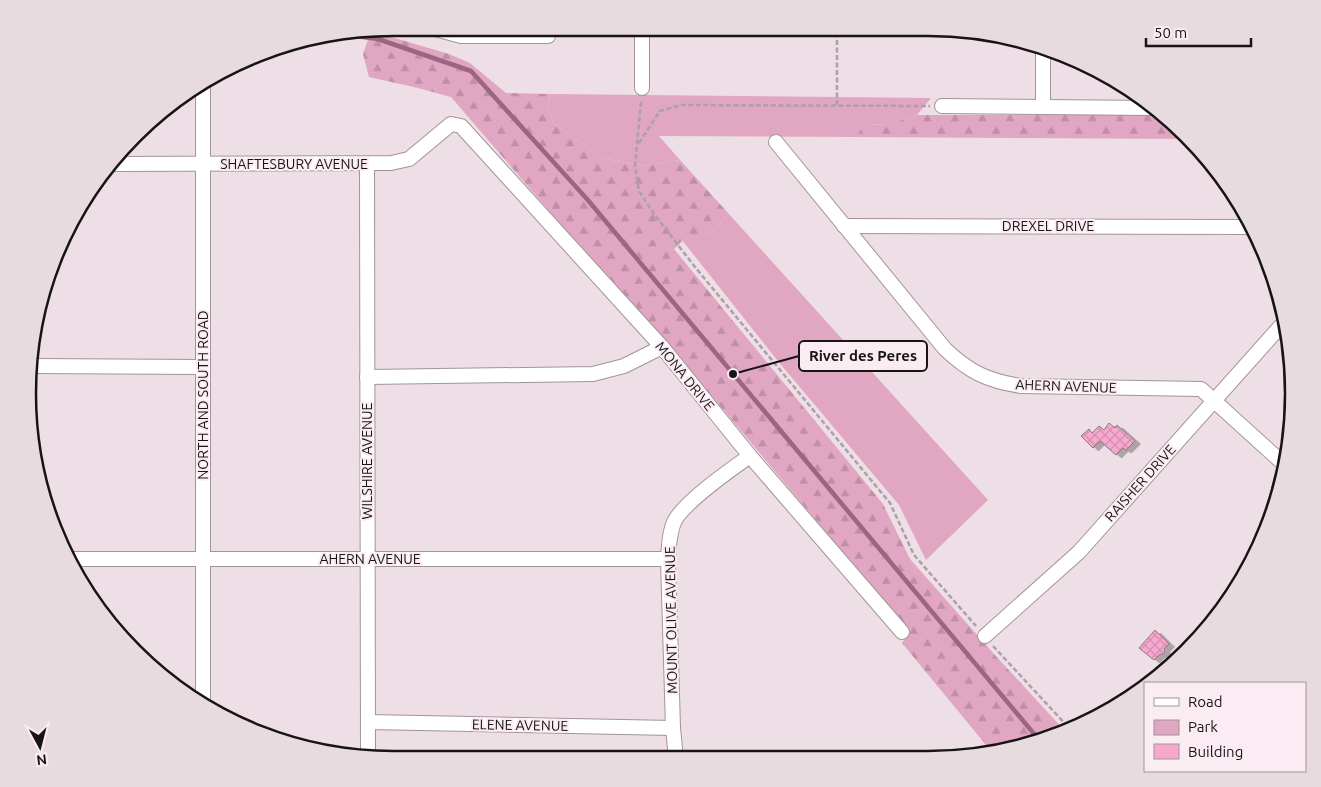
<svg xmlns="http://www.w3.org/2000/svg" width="1321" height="787" font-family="Ubuntu,sans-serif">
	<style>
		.green { fill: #e1a6c2 }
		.forest { fill: url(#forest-firs) }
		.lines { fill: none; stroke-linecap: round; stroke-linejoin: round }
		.stream { stroke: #9c6581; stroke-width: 4.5 }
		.building { fill: url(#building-cross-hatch); stroke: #887c81; filter: url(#shadow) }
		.minor-casing { stroke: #a1949a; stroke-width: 16 }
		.path { stroke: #aca1a6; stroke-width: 2.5; stroke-dasharray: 5 2.5; stroke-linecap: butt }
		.minor { stroke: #fff; stroke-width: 14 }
		.labels { text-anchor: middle; stroke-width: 4; stroke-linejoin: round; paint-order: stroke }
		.street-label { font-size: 14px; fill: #181416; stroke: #faecf2 }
		.rim { fill: none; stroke: #181416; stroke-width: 2.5 }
		.leader { fill: none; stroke: #181416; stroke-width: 2 }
		.callout-dot { fill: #181416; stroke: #faecf2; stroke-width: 2 }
		.callout { fill: #faecf2; stroke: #181416; stroke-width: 2 }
		.callout-label { font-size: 15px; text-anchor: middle; font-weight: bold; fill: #181416 }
	</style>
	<defs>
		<pattern id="forest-firs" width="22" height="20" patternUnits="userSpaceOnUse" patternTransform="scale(1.25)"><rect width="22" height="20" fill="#e1a6c2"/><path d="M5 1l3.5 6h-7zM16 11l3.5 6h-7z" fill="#c08ea6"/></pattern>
		<pattern id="building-cross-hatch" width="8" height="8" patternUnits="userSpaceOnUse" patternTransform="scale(1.25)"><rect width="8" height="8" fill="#f8a8cf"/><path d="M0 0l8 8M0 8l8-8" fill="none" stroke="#d490b1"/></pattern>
		<filter id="shadow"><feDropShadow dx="5.5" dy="3" stdDeviation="0" flood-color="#0004"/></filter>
	</defs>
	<rect width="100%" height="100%" fill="#eddfe5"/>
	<g class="green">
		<polygon points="550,94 931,98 917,115 890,124 865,125 856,137 659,136 680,160 642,166 602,158 553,123 548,105"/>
		<polygon points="728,213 988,500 926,560 899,505 777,360 682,240 713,233"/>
	</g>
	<g class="forest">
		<polygon points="371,31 449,54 470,63 506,93 550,94 548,105 553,123 602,158 642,166 680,160 728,213 713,233 683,240 674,249 883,504 910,559 994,654 1065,731 1045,740 991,751 902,643 910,632 683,362 562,226 451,97 418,88 369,77 363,54"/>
		<polygon points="917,115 1162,115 1190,139 856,137 864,125 890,124"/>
	</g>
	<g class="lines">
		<polyline class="stream" points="348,35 378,39 471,71 587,199 1040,741"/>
	</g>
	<g class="building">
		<polygon points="1109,423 1115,428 1117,425 1135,441 1126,450 1123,448 1116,455 1100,441 1093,448 1081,436 1089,429 1092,433 1099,426 1104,430"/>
		<polygon points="1155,630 1169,644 1164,649 1165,651 1162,655 1160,654 1154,660 1139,648"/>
	</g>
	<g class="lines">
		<g class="minor-casing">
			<g id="minor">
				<polyline points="437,28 439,30 461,36 548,36 548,28"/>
				<polyline points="642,88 642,28"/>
				<polyline points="942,106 1153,108"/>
				<polyline points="1043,107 1043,47"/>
				<path d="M776,142L945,349C969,372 988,381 1021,386L1201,389L1286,466"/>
				<polyline points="113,164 391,163 409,159 451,124 461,126 662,347 750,456 902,632"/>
				<polyline points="367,164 368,758"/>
				<polyline points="844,226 1252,227"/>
				<polyline points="32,366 203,367"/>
				<polyline points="367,377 593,374 624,366 662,347"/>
				<polyline points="72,559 668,559"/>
				<polyline points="985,636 1079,552 1286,320"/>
				<polyline points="203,704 203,86"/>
				<polyline points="368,722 673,728"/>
				<polyline points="858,758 859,759"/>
				<path d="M676,759L673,728L668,559C669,547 669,532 675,520C687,500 730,470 750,456"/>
			</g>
		</g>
		<g class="path">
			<polyline points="641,102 635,166 639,191 654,214 695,267 890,503 914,555 976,626"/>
			<polyline points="837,105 837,28"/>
			<polyline points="639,143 660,111 681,105 930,106"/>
			<polyline points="993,646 1070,729"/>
		</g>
		<use href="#minor" class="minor"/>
	</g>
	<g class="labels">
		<g class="street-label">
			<text x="294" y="169">SHAFTESBURY AVENUE</text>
			<text x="1048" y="231">DREXEL DRIVE</text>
			<text transform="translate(685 376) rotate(51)" y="5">MONA DRIVE</text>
			<text transform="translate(1066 386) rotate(2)" y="5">AHERN AVENUE</text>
			<text transform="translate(203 395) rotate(-90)" y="5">NORTH AND SOUTH ROAD</text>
			<text transform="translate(367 461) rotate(-90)" y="5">WILSHIRE AVENUE</text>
			<text transform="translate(1140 483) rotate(-48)" y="5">RAISHER DRIVE</text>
			<text x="370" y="564">AHERN AVENUE</text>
			<text transform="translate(671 620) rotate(-91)" y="5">MOUNT OLIVE AVENUE</text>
			<text transform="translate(520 725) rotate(1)" y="5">ELENE AVENUE</text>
		</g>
	</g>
	<path d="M0 0H1321V787H0ZM393 36H928A357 357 0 0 1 1285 393V394A357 357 0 0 1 928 751H393A357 357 0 0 1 36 394V393A357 357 0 0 1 393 36Z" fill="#e8dbe0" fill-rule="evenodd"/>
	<path class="rim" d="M393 36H928A357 357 0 0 1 1285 393V394A357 357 0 0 1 928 751H393A357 357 0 0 1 36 394V393A357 357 0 0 1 393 36Z"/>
	<path class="leader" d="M733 374L799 356"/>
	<circle class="callout-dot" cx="733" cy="374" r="5"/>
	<rect class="callout" x="799" y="341" width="128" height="30" rx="5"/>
	<g class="callout-label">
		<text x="863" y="361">River des Peres</text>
	</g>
	<rect x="1144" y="682" width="162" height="90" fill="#faecf2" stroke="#a0969a"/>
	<rect x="1154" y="698" width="25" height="8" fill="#ffffff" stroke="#a0969a"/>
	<text x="1188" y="707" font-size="15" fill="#181416">Road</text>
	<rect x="1154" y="720" width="25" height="15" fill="#e1a6c2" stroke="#a0969a"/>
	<text x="1188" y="732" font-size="15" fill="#181416">Park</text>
	<rect x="1154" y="744" width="25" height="15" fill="#f8a8cf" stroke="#a0969a"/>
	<text x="1188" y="757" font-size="15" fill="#181416">Building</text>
	<g transform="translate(40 747) rotate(173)" stroke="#faecf2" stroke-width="4" paint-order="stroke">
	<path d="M0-4L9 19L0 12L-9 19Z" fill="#181416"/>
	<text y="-8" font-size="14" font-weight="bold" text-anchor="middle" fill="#181416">N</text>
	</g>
	<path d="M1146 38v8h105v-8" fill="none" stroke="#181416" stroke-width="2.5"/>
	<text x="1154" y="38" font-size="15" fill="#181416" stroke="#faecf2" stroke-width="4" paint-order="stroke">50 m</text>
</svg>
